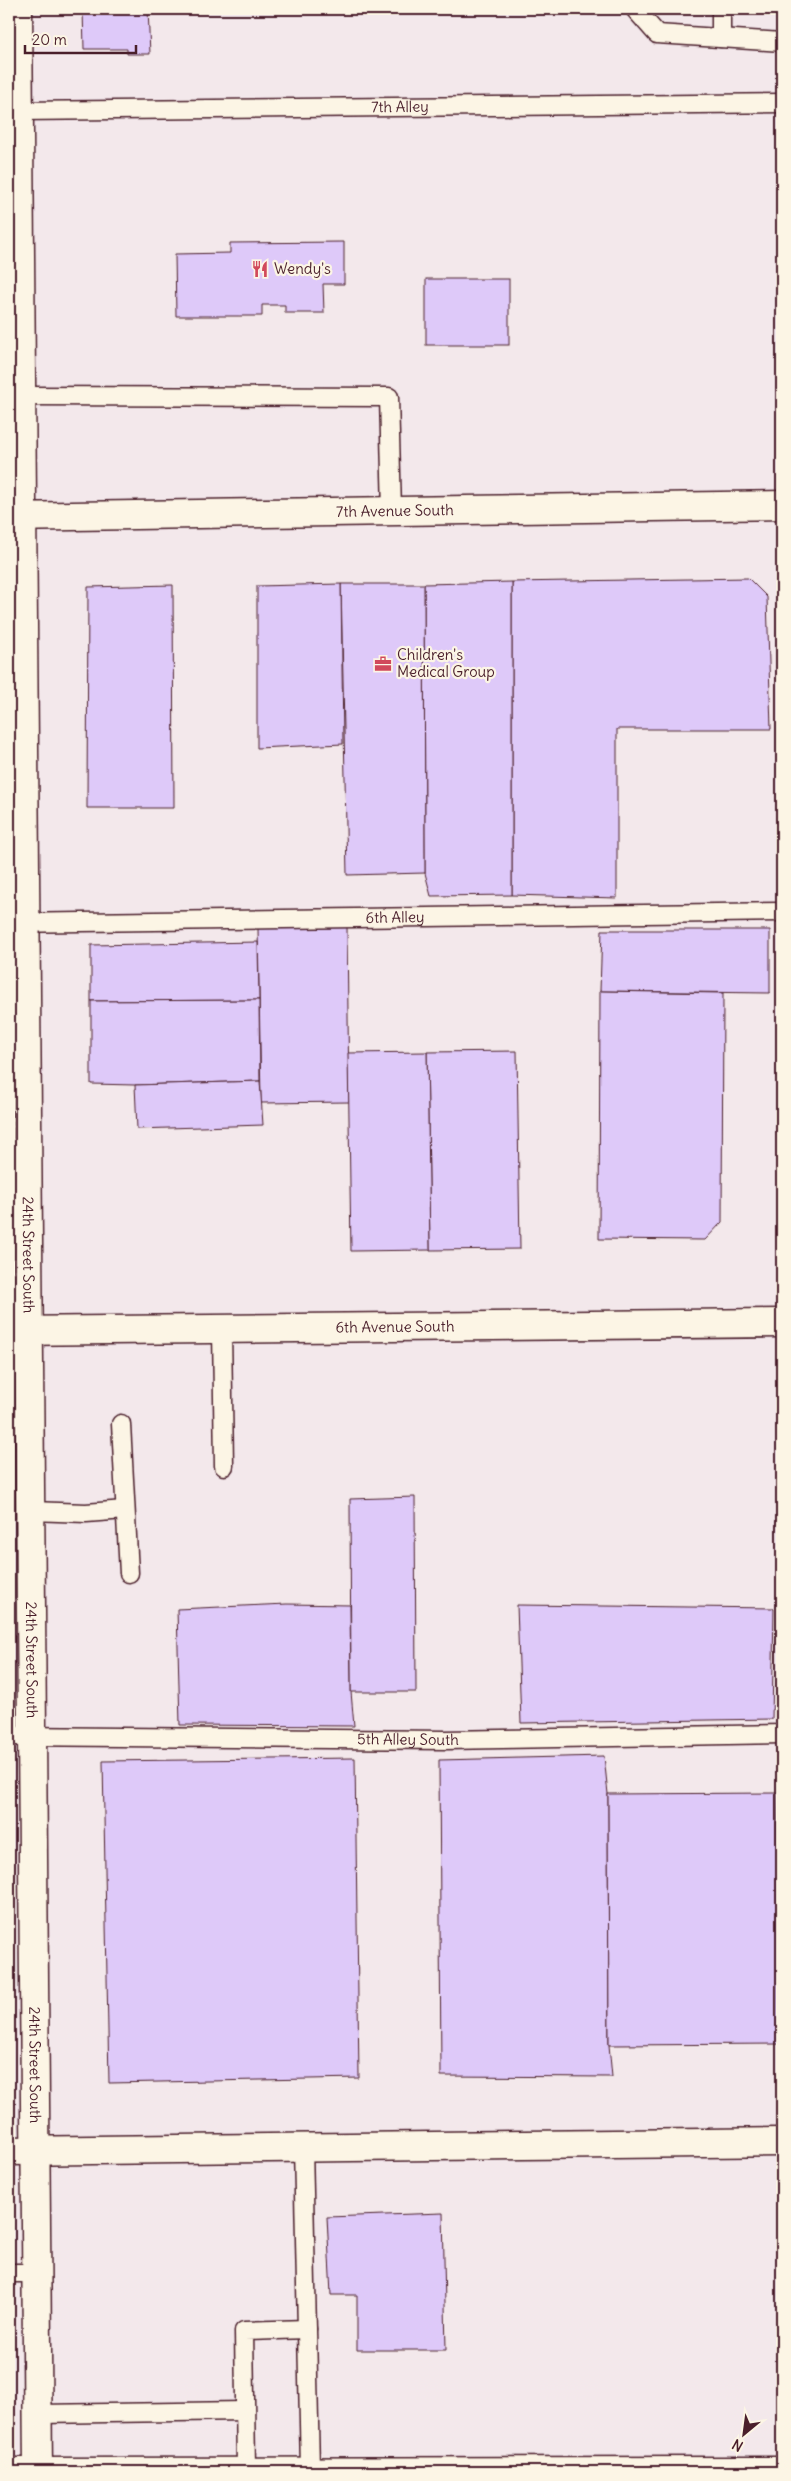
<svg xmlns="http://www.w3.org/2000/svg" width="791" height="2481" font-family="Delius,sans-serif">
	<style>
		.building { fill: #dec9f9; stroke: #4a1f2b }
		.lines { fill: none; stroke-linecap: round; stroke-linejoin: round }
		.service-casing { stroke: #4a1f2b; stroke-width: 21 }
		.tertiary-casing { stroke: #4a1f2b; stroke-width: 31 }
		.secondary-casing { stroke: #4a1f2b; stroke-width: 31 }
		.service { stroke: #fcf5e5; stroke-width: 18 }
		.tertiary { stroke: #fcf5e5; stroke-width: 28 }
		.secondary { stroke: #fcf5e5; stroke-width: 28 }
		.labels { text-anchor: middle; stroke-width: 4.5; stroke-linejoin: round; paint-order: stroke }
		.street-label { font-size: 15px; fill: #4a1f2b; stroke: #fcf5e5 }
		.poi-label { font-size: 15px; fill: #4a1f2b; stroke: #fcf5e5; text-anchor: start }
	</style>
	<rect width="100%" height="100%" fill="#f3e8eb"/>
	<filter id="ink" filterUnits="userSpaceOnUse"><feTurbulence type="fractalNoise" baseFrequency=".02" numOctaves="2"/><feDisplacementMap in="SourceGraphic" scale="10" xChannelSelector="R" yChannelSelector="G"/><feConvolveMatrix kernelMatrix="1 2 1 2 8 2 1 2 1" color-interpolation-filters="sRGB"/></filter>
	<g filter="url(#ink)">
		<g class="building">
			<polygon points="83,9 148,9 150,54 127,54 127,49 84,49"/>
			<polygon points="344,242 344,284 323,284 324,313 285,313 285,305 262,305 262,316 176,316 175,254 230,253 230,243"/>
			<rect x="426" y="279" width="83" height="66"/>
			<polygon points="748,578 767,597 771,729 617,729 617,898 512,895 512,582"/>
			<polygon points="512,582 512,895 431,896 425,873 424,584"/>
			<polygon points="341,584 424,584 425,873 347,875"/>
			<polygon points="341,584 343,744 257,748 257,586"/>
			<polygon points="173,585 174,808 87,808 88,587"/>
			<polygon points="347,927 349,1102 261,1103 258,928"/>
			<polygon points="602,930 770,930 770,993 600,991"/>
			<polygon points="258,942 259,1000 91,1001 91,945"/>
			<polygon points="600,991 723,993 722,1222 705,1240 599,1239"/>
			<polygon points="259,1000 260,1081 135,1085 91,1084 91,1001"/>
			<polygon points="517,1051 520,1249 430,1250 427,1052"/>
			<polygon points="427,1052 430,1250 351,1251 348,1053"/>
			<polygon points="260,1081 263,1125 137,1129 135,1085"/>
			<polygon points="415,1497 416,1692 351,1692 350,1499"/>
			<polygon points="287,1604 350,1605 351,1692 354,1726 180,1725 177,1609"/>
			<polygon points="517,1605 774,1608 772,1719 521,1723"/>
			<polygon points="604,1756 608,1794 609,2045 612,2077 441,2076 439,1760"/>
			<polygon points="355,1758 359,2078 109,2083 103,1761"/>
			<polygon points="777,1793 779,2044 609,2045 608,1794"/>
			<polygon points="443,2213 446,2350 357,2350 357,2295 331,2295 327,2217"/>
		</g>
		<g class="lines">
			<g class="service-casing">
				<g id="service">
					<polyline points="635,9 657,34 782,42"/>
					<polyline points="721,9 721,38"/>
					<path id="s1" d="M19,111L782,103"/>
					<polyline points="21,396 389,397 392,511"/>
					<path id="s2" d="M9,923L782,912"/>
					<polyline points="222,1329 224,1466"/>
					<polyline points="121,1424 129,1573"/>
					<polyline points="31,1511 86,1513 125,1510"/>
					<path id="s3" d="M9,1736L446,1740L782,1734"/>
					<polyline points="303,2147 310,2468"/>
					<polyline points="9,2273 37,2273"/>
					<polyline points="39,2414 245,2411"/>
					<polyline points="9,2467 782,2466"/>
					<polyline points="246,2467 244,2331 307,2329"/>
				</g>
			</g>
			<g class="tertiary-casing">
				<g id="tertiary">
					<path id="s4" d="M18,9L38,2472"/>
					<path id="s5" d="M9,517L782,505"/>
					<polyline points="9,2151 782,2142"/>
				</g>
			</g>
			<g class="secondary-casing">
				<g id="secondary">
					<path id="s6" d="M9,1331L782,1323"/>
				</g>
			</g>
			<use href="#service" class="service"/>
			<use href="#tertiary" class="tertiary"/>
			<use href="#secondary" class="secondary"/>
		</g>
	</g>
	<defs>
		<g id="restaurant-bare" transform="scale(1.35)"><path d="M-5-6h1v4h1v-4h1v4h1v-4h1v5L-1.5 .5V6h-2V.5L-5-1ZM5-6V6H3V1.5H1.5Q1.5-4 5-6Z" fill="#d1495b" stroke="#fcf5e5" stroke-width="2.5" paint-order="stroke"/></g>
		<g id="office-bare" transform="scale(1.35)"><path d="M-6-3h4V-5.5h4V-3h4V5H-6ZM-1-4.5V-3h2v-1.5ZM-6 0V1H6V0Z" fill="#d1495b" stroke="#fcf5e5" stroke-width="2.5" paint-order="stroke"/></g>
	</defs>
	<g fill-rule="evenodd">
		<use href="#restaurant-bare" x="260" y="269"/>
		<use href="#office-bare" x="383" y="664"/>
	</g>
	<g class="labels">
		<g class="street-label">
			<text dy="5" stroke="none"><textPath href="#s1" startOffset="381">7th Alley</textPath></text>
			<text dy="5" stroke="none"><textPath href="#s5" startOffset="386">7th Avenue South</textPath></text>
			<text dy="5" stroke="none"><textPath href="#s2" startOffset="386">6th Alley</textPath></text>
			<text dy="5" stroke="none"><textPath href="#s4" startOffset="1246">24th Street South</textPath></text>
			<text dy="5" stroke="none"><textPath href="#s6" startOffset="386">6th Avenue South</textPath></text>
			<text dy="5" stroke="none"><textPath href="#s4" startOffset="1651">24th Street South</textPath></text>
			<text dy="5" stroke="none"><textPath href="#s3" startOffset="399">5th Alley South</textPath></text>
			<text dy="5" stroke="none"><textPath href="#s4" startOffset="2056">24th Street South</textPath></text>
		</g>
		<g class="poi-label">
			<text x="274" y="274">Wendy's</text>
			<text x="397" y="660">Children's<tspan x="397" dy="17">Medical Group</tspan></text>
		</g>
	</g>
	<rect width="791" height="2481" fill="none" stroke="#fcf5e5" stroke-width="30"/>
	<rect x="15" y="15" width="761" height="2451" fill="none" stroke="#4a1f2b" stroke-width="2" filter="url(#ink)"/>
	<g transform="translate(744 2434) rotate(209)" stroke="#fcf5e5" stroke-width="4" paint-order="stroke">
	<path d="M0-4L9 19L0 12L-9 19Z" fill="#4a1f2b"/>
	<text y="-8" font-size="14" font-weight="bold" text-anchor="middle" fill="#4a1f2b">N</text>
	</g>
	<path d="M25 45v8h111v-8" fill="none" stroke="#4a1f2b" stroke-width="2.5"/>
	<text x="32" y="45" font-size="15" fill="#4a1f2b" stroke="#fcf5e5" stroke-width="4" paint-order="stroke">20 m</text>
</svg>
